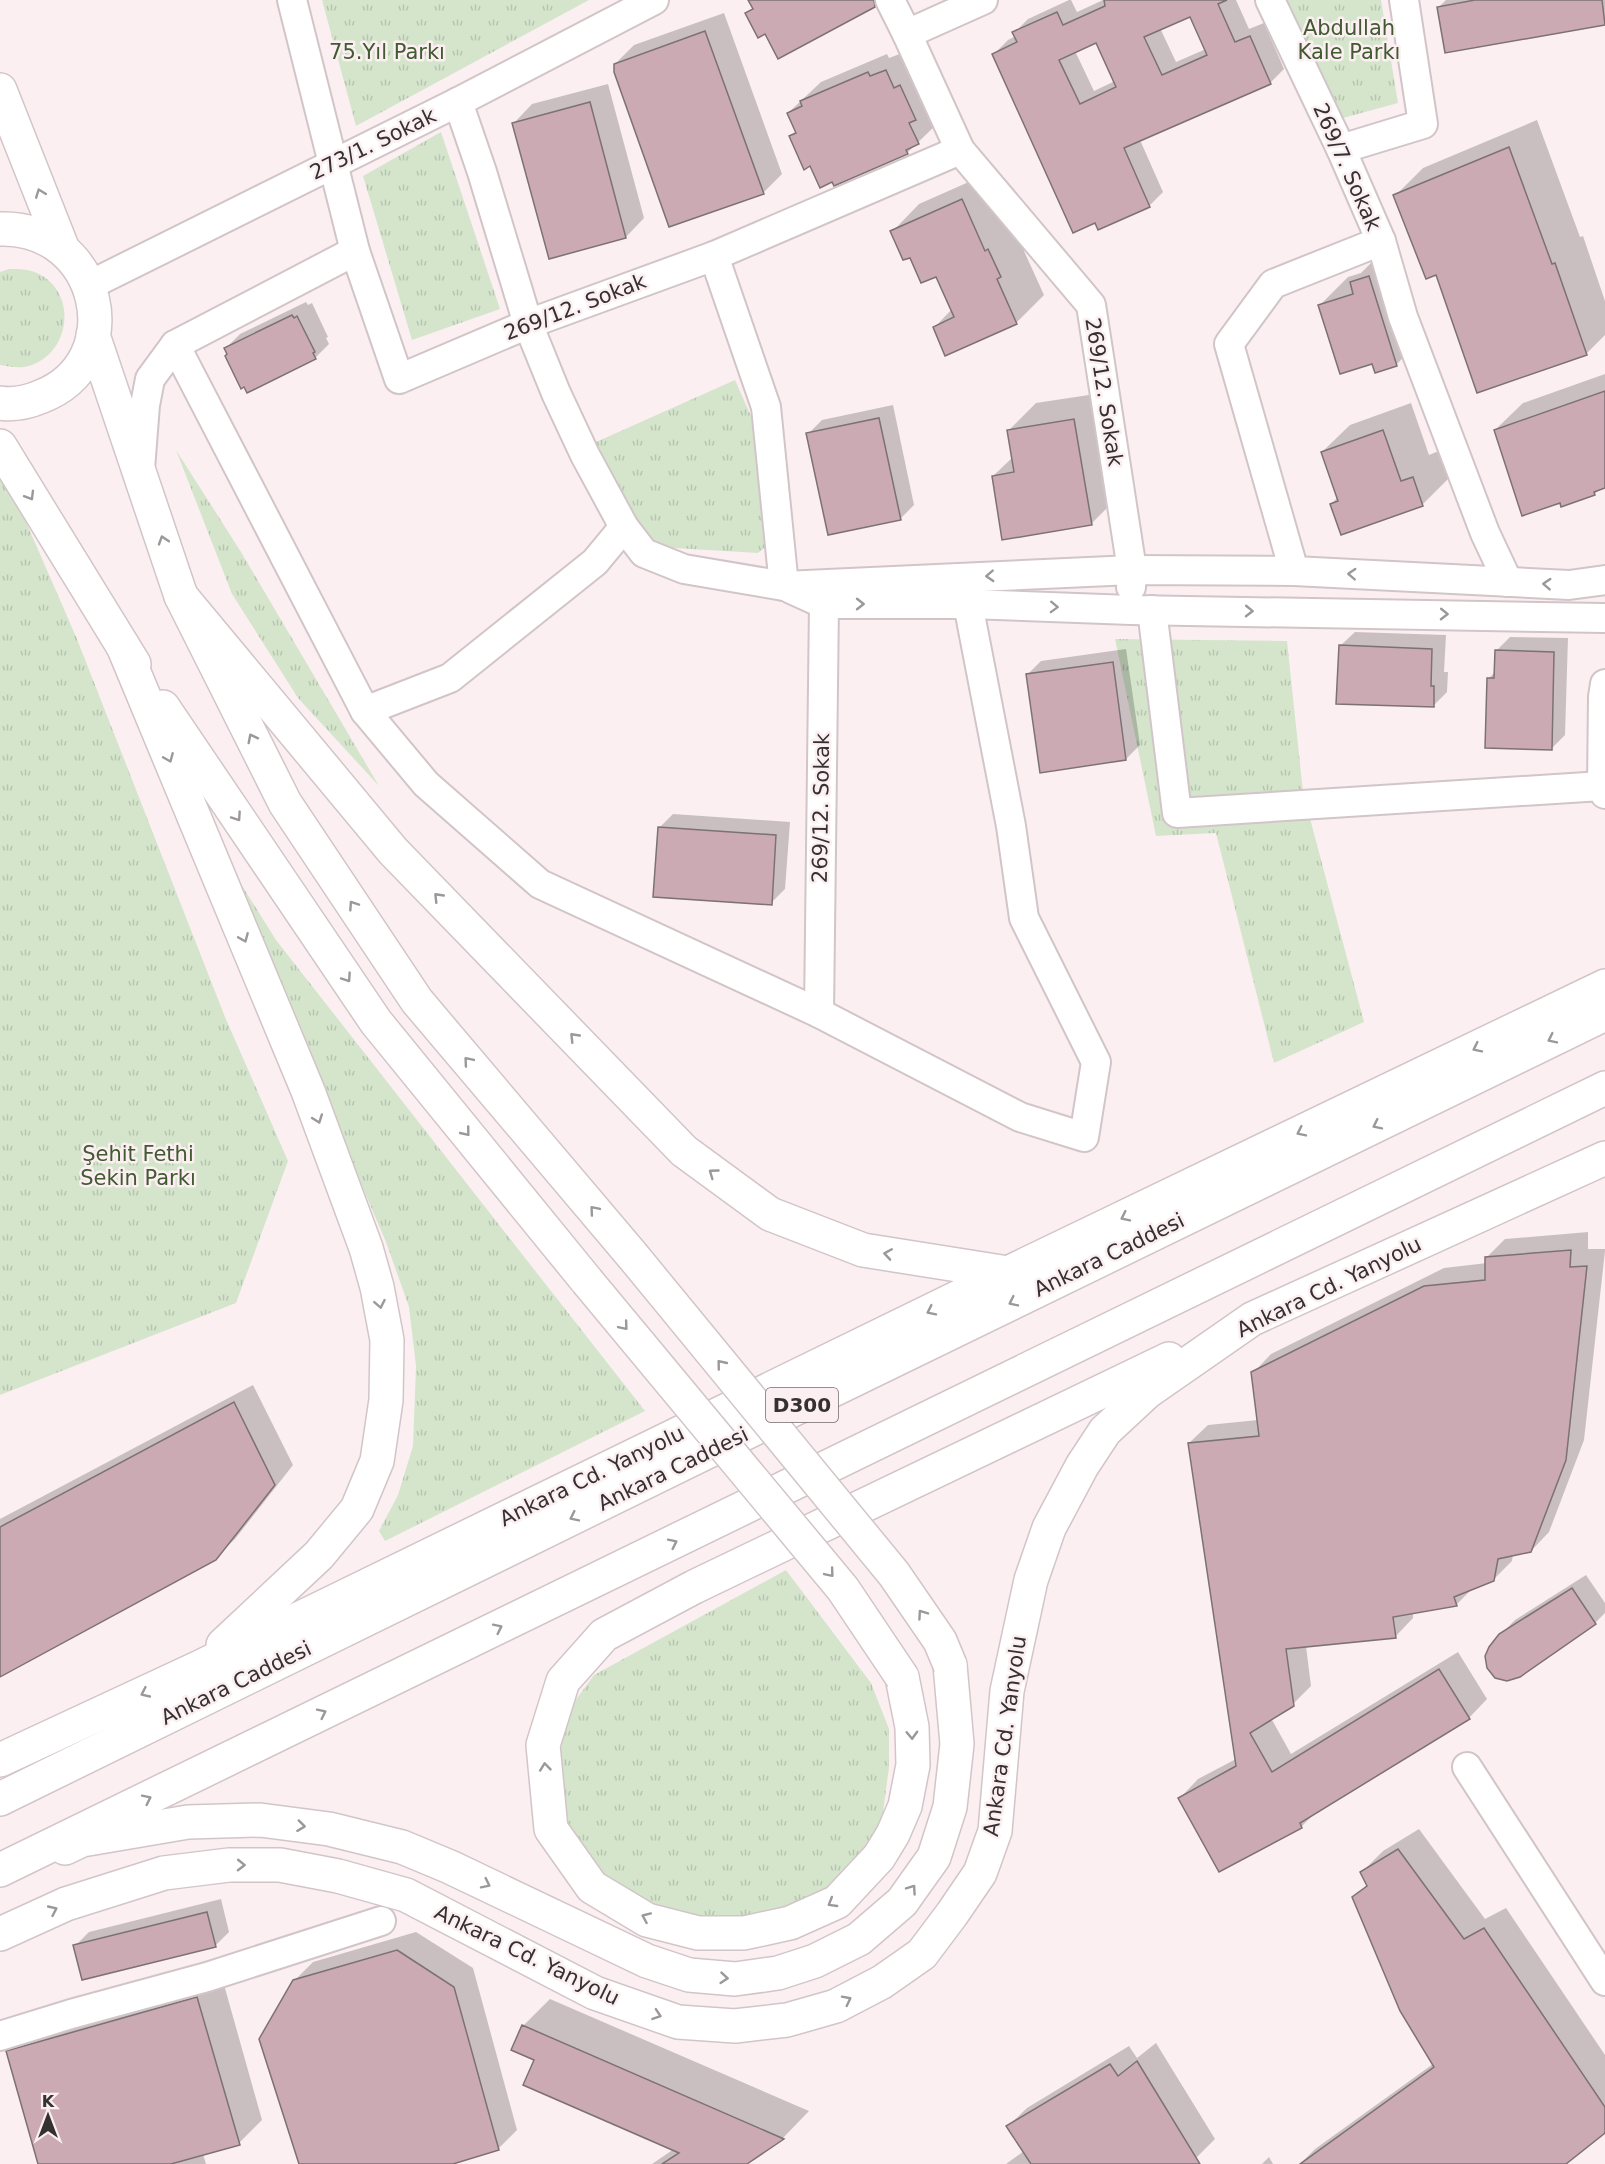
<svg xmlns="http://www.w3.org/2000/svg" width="1605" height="2164" font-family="'DejaVu Sans',sans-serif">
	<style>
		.grass { fill: url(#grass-tufts) }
		.shadow { fill: #0003; fill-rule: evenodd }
		.building { fill: #ccaab4; stroke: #7c7174; stroke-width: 1.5; fill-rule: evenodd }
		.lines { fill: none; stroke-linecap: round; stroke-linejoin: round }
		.minor-casing { stroke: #d2c5c8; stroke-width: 32 }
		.major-casing { stroke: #d2c5c8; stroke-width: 36 }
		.highway-casing { stroke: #d2c5c8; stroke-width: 36 }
		.minor { stroke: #fff; stroke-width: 28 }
		.major { stroke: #fff; stroke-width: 33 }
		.highway { stroke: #fff; stroke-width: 33 }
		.major-bridge-casing { stroke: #d2c5c8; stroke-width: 36; stroke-linecap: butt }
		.major-bridge { stroke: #fff; stroke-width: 33 }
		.oneway { stroke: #9a9898 }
		.labels { text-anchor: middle; stroke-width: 5; stroke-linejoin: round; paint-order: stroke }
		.shield { fill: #fceff2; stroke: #71696c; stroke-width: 1.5 }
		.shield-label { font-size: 20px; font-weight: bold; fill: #353032 }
		.park-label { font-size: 21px; fill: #415a31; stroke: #fceff2 }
		.street-label { font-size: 21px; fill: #353032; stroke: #fceff2 }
	</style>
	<defs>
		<pattern id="grass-tufts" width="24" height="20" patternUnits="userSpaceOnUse" patternTransform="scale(1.5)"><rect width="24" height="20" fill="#d5e5cc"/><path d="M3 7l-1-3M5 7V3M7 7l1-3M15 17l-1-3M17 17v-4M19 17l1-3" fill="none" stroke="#b7c5b0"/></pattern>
	</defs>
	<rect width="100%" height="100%" fill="#fceff2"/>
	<g class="grass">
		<polygon points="322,0 589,0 356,126"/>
		<polygon points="1287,0 1381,0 1398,103 1343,118"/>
		<polygon points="441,132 500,309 412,340 363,176"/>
		<path d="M9,269C20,269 31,269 41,275C77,296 70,351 32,365C22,369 11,367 0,365V272Z"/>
		<polygon points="735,380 755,425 771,542 758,553 656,547 636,520 596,442"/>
		<polygon points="176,450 241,552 379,786 298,698 232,594"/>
		<polygon points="0,473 9,483 77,639 225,1017 288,1161 236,1303 0,1395"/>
		<polygon points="1115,639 1287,641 1303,792 1364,1022 1274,1063 1216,833 1156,836"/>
		<polygon points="214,841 276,940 645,1411 385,1541 379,1531 398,1495 413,1446 416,1366 409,1307 386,1242"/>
		<polygon points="786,1570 871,1683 889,1729 889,1767 882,1820 842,1883 800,1908 734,1919 686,1919 626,1890 585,1860 564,1821 557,1741 569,1709 594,1675"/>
	</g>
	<g class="shadow">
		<path d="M1069,0H1071L1077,12L1103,0H1236L1249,29L1264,23L1284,69L1270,83L1140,140L1163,192L1149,206L994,54L1008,40L1016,36L1014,33L1028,19ZM1190,15L1206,49L1176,62L1160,28ZM1097,41L1115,81L1094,91L1075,51Z"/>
		<polygon points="1446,0 1605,0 1605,24 1446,52 1439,7"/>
		<polygon points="724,13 782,174 763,193 615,64 634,45"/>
		<polygon points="905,52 937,124 907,153 833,180 811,164 791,136 796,131 788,113 821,82 887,54 889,58"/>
		<polygon points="608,84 644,218 626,237 514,123 532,104"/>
		<polygon points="1537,120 1580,237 1583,236 1605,301 1605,335 1586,354 1437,273 1395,196 1423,168"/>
		<polygon points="989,173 1027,248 1024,251 1044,295 1016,323 935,327 952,309 937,275 911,256 892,232 919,204"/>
		<polygon points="1379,255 1423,337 1396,365 1373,362 1320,305 1348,277 1361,273"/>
		<polygon points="306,302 308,305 312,303 328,337 326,338 329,344 315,358 229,354 226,348 240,334"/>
		<polygon points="1605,374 1605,486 1594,494 1495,430 1523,403"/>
		<polygon points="1102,393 1119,496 1091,524 993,476 1013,457 1008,431 1036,403"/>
		<polygon points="1411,403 1429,455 1441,450 1450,477 1422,505 1331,504 1338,497 1322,452 1350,425"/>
		<polygon points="893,405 914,505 900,519 808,434 822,420"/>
		<polygon points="1355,632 1446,635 1444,672 1448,672 1447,692 1433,706 1340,646"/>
		<polygon points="1510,637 1568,638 1565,735 1551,749 1488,679 1496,671 1496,651"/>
		<polygon points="1126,649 1140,745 1126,759 1027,675 1041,661"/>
		<polygon points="673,814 790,822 785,889 771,903 659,828"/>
		<polygon points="1588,1232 1588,1249 1605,1249 1605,1251 1584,1440 1549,1532 1531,1551 1513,1554 1512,1561 1493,1580 1473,1588 1456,1605 1413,1612 1413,1618 1395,1637 1306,1646 1311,1686 1293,1704 1271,1718 1291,1754 1458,1652 1487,1699 1469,1718 1316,1812 1301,1827 1180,1798 1198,1779 1236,1759 1189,1443 1208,1425 1258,1420 1253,1373 1271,1354 1444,1268 1487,1263 1487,1257 1505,1239"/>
		<polygon points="253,1385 293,1465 235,1539 215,1558 0,1675 0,1519"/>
		<polygon points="1586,1575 1605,1603 1605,1613 1595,1623 1500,1635 1515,1620"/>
		<polygon points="1419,1829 1485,1919 1506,1908 1605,2055 1605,2131 1564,2164 1300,2164 1315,2149 1433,2064 1354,1897 1368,1884 1362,1872 1383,1851"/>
		<polygon points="221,1899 229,1932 215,1946 75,1946 89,1932"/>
		<polygon points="416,1932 473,1968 517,2130 498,2149 448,2164 301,2164 294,1981 313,1962"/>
		<polygon points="221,1974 262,2120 239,2143 203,2154 206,2164 40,2164 8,2052 31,2028"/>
		<polygon points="550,1999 809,2111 783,2138 745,2164 652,2164 674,2149 536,2059 523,2026"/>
		<polygon points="1156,2043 1215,2139 1196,2158 1189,2164 1006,2164 1024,2151 1008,2126 1027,2108 1129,2046 1137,2058"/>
		<polygon points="1269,2157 1273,2164 1262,2164"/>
	</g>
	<g class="building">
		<polygon points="748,0 874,0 875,7 778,59 765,34 758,38 745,13 753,9"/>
		<path d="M1104,0H1227L1218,4L1235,42L1250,36L1271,84L1124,148L1150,207L1098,230L1095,223L1073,233L992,54L1017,42L1012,32L1057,12L1063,25L1105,6ZM1190,17L1207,55L1162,75L1144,37ZM1096,43L1116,87L1080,104L1059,60Z"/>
		<polygon points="1475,0 1602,0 1605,25 1445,53 1437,7"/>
		<polygon points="705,31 764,194 669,227 614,72 614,64"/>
		<polygon points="886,70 894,88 900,85 916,120 909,123 919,144 906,150 908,154 834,186 832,182 820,188 810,166 804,170 789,136 796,133 787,113 802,106 800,101 868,72 870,76"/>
		<polygon points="590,102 626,238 549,259 512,123"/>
		<polygon points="1509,147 1552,264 1555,263 1587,355 1477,393 1436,275 1426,279 1393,195"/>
		<polygon points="962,199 985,251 988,249 1001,277 997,279 1017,324 945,356 933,327 954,317 936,277 921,283 910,258 903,260 890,231"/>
		<polygon points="1369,276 1397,366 1375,373 1372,364 1340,374 1318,305 1353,294 1350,282"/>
		<polygon points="292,315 294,318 297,316 315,352 313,353 316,359 247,393 244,387 241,389 225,356 227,354 224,348"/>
		<polygon points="1605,391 1605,488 1594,492 1595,495 1561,507 1560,503 1522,516 1494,430"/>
		<polygon points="879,418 901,520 828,535 806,433"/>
		<polygon points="1074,419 1092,525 1002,540 992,476 1014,472 1007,430"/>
		<polygon points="1383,430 1401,481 1413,477 1423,506 1341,535 1330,504 1338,501 1321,452"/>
		<polygon points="1339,645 1432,649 1431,686 1434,686 1434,707 1336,704"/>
		<polygon points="1495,650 1554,652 1552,750 1485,748 1487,678 1494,678"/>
		<polygon points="1113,662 1126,760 1040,773 1026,674"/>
		<polygon points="658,827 776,835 772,905 653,897"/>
		<polygon points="1571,1250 1570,1267 1587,1266 1566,1460 1531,1552 1498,1559 1494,1581 1454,1597 1457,1606 1393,1617 1396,1638 1286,1649 1294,1706 1250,1733 1272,1772 1439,1669 1470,1719 1300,1823 1302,1828 1219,1872 1178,1798 1236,1766 1188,1443 1259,1436 1251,1372 1424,1286 1485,1280 1485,1257"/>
		<polygon points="234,1402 275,1485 216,1560 0,1677 0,1527"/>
		<polygon points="1572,1588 1596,1624 1520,1677 1507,1681 1495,1678 1487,1668 1485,1656 1489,1647 1499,1634"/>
		<polygon points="1398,1849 1464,1939 1484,1928 1605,2107 1605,2133 1566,2164 1300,2164 1434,2067 1400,2011 1352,1897 1367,1886 1360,1872"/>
		<polygon points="207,1912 216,1947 82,1980 73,1945"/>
		<polygon points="397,1950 454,1987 499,2150 453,2164 299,2164 259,2039 293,1980"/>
		<polygon points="197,1997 240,2145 171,2164 38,2164 6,2051"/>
		<polygon points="522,2025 784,2139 747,2164 662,2164 679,2153 523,2085 534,2060 511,2050"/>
		<polygon points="1137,2061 1200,2164 1031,2164 1006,2126 1110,2064 1118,2076"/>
	</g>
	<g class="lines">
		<g class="minor-casing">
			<g id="minor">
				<polyline points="292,0 355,251 399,379 528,324 714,256 960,150"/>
				<polyline points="890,0 907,34 960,150 1091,305 1132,570 1131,587"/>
				<polyline points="1270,0 1341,149 1381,241 1273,284 1229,344 1294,571"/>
				<polyline points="907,34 983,0"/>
				<polyline points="458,102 482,172 528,324 556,393 585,455 624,527 644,553 684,569 784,586 1132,570 1294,571 1569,585 1605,580"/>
				<polyline points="1341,149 1423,124 1404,0"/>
				<polyline points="1381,241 1403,317 1485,533 1508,582"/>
				<polyline points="714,256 766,407 784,586"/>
				<polyline points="90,285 458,102 654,0"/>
				<polyline points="175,345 365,711 426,784 540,884 819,1013 1020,1117 1084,1137 1096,1062 1024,918 1011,826 968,604"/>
				<polyline points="140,469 145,405 150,379 175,345 355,251"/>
				<polyline points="791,589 824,604 968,604 1131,610 1605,618"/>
				<polyline points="1152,610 1177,813 1602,786"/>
				<polyline points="1605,684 1603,697 1602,786 1605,794"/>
				<polyline points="365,711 450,678 595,562 624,527"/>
				<polyline points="819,1013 824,604"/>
				<polyline points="1467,1767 1605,1981"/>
				<polyline points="0,2036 71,2014 207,1977 381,1921"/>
			</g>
		</g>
		<g class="major-casing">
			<g id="major">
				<polyline points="0,90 62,247"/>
				<path d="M0,229C101,226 132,362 40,397C28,402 13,405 0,403"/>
				<polyline points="93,335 181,596 285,803 417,1001 632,1255"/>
				<polyline points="0,446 134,664"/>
				<polyline points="181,596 393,851 684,1151 770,1214 863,1250 1008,1273"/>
				<polyline points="123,646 308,1091 366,1248 377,1287 387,1340 386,1400 377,1461 357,1509 319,1555 223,1645"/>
				<polyline points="163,707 376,1022 587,1281"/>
				<polyline points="902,1677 912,1727 913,1765 905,1806 893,1834 879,1857 837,1902 790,1923 744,1933 698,1933 647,1920 592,1887 551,1829 543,1745 563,1681 604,1635 694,1587 1169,1359"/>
				<polyline points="0,1760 198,1668 1008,1273 1605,986"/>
				<polyline points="65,1848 82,1840 188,1822 260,1820 329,1829 402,1847 450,1867 647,1961 689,1975 735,1979 778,1973 815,1961 859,1939 902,1902 934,1857 950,1807 957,1744 950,1665"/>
				<polyline points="0,1934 66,1904 164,1873 229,1865 280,1865 338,1876 406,1895 595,1993 678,2022 735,2026 787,2020 836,2006 882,1982 922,1954 952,1914 980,1873 995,1831 1007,1691 1031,1580 1049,1528 1082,1466 1105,1431 1147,1392 1252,1319 1605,1158"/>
			</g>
		</g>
		<g class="highway-casing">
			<g id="highway">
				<polyline points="0,1799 833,1390 1605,1014"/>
				<polyline points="0,1870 1605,1088"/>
			</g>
		</g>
		<use href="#minor" class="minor"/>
		<use href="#major" class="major"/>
		<use href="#highway" class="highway"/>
		<g class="major-bridge-casing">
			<g id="major-bridge">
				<polyline points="632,1255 894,1574 940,1641 950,1665"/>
				<polyline points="587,1281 843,1589 902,1677"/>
			</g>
		</g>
		<use href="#major-bridge" class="major-bridge"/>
	</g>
	<defs><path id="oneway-chevron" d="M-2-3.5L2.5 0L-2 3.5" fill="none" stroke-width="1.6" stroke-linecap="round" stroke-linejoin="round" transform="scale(1.5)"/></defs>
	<g class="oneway">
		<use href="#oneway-chevron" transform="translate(40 193) rotate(-111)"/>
		<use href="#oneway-chevron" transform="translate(30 496) rotate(59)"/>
		<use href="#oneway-chevron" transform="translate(163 540) rotate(-108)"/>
		<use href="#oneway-chevron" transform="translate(1352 574) rotate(-177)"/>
		<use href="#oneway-chevron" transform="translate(990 576) rotate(177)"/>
		<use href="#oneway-chevron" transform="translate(1547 584) rotate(-177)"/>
		<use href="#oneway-chevron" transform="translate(860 604)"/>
		<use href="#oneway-chevron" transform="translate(1054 607) rotate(2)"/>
		<use href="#oneway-chevron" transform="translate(1249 611) rotate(1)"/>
		<use href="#oneway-chevron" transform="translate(1444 614) rotate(1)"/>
		<use href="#oneway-chevron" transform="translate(252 738) rotate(-117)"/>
		<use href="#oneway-chevron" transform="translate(169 758) rotate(67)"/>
		<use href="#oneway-chevron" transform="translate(237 817) rotate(56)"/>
		<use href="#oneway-chevron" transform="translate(438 897) rotate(-134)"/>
		<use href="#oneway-chevron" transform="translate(353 905) rotate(-124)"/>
		<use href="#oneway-chevron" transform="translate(244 938) rotate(67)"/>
		<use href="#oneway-chevron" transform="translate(347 978) rotate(56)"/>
		<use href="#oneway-chevron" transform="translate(574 1037) rotate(-134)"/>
		<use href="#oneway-chevron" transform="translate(1552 1039) rotate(154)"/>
		<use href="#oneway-chevron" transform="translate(1477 1048) rotate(154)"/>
		<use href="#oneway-chevron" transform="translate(468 1061) rotate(-130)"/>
		<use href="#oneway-chevron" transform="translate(318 1119) rotate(70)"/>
		<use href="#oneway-chevron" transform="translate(1377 1125) rotate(154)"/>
		<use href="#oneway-chevron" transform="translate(466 1132) rotate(51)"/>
		<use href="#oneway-chevron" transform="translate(1301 1132) rotate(154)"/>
		<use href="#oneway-chevron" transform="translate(713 1173) rotate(-144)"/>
		<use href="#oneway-chevron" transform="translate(594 1210) rotate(-130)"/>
		<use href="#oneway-chevron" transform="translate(1125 1217) rotate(154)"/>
		<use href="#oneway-chevron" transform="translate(888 1254) rotate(-171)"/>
		<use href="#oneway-chevron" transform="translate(1013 1302) rotate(154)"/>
		<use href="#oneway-chevron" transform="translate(380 1304) rotate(79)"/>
		<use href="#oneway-chevron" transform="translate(931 1311) rotate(154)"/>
		<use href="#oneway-chevron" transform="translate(624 1326) rotate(50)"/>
		<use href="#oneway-chevron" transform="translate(721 1364) rotate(-129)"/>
		<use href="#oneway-chevron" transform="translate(574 1517) rotate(154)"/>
		<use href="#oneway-chevron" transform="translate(673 1543) rotate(-26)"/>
		<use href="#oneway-chevron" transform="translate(830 1573) rotate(50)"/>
		<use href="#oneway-chevron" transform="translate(922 1614) rotate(-125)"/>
		<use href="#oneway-chevron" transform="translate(498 1628) rotate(-26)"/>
		<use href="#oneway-chevron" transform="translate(145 1693) rotate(155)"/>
		<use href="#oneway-chevron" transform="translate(322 1713) rotate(-26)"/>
		<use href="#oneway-chevron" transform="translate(912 1735) rotate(88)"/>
		<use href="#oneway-chevron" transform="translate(545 1767) rotate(-96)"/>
		<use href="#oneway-chevron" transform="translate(147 1799) rotate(-26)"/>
		<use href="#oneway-chevron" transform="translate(301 1826) rotate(7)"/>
		<use href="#oneway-chevron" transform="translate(241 1865) rotate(1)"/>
		<use href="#oneway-chevron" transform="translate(486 1884) rotate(26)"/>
		<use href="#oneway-chevron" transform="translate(912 1889) rotate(-55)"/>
		<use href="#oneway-chevron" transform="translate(832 1903) rotate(149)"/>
		<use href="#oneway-chevron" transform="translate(53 1910) rotate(-25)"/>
		<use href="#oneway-chevron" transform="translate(646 1917) rotate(-156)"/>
		<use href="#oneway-chevron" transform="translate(724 1978) rotate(5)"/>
		<use href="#oneway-chevron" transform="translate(847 2000) rotate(-27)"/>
		<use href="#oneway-chevron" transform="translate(657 2015) rotate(19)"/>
	</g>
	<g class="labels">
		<rect class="shield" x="766" y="1388" width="72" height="34" rx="4.5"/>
		<g class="shield-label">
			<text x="802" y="1412">D300</text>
		</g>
		<g class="park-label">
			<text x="1349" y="35">Abdullah<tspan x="1349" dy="24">Kale Parkı</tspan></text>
			<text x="387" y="59">75.Yıl Parkı</text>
			<text x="138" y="1161">Şehit Fethi<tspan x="138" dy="24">Sekin Parkı</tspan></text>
		</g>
		<g class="street-label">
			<text transform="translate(373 144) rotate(-26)" y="7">273/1. Sokak</text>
			<text transform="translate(1347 167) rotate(66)" y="7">269/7. Sokak</text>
			<text transform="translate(575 307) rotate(-21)" y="7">269/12. Sokak</text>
			<text transform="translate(1104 392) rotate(81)" y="7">269/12. Sokak</text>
			<text transform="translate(821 808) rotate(-89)" y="7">269/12. Sokak</text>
			<text transform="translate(1109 1255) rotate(-26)" y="7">Ankara Caddesi</text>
			<text transform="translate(1329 1287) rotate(-26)" y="7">Ankara Cd. Yanyolu</text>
			<text transform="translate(673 1469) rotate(-26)" y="7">Ankara Caddesi</text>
			<text transform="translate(592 1476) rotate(-26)" y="7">Ankara Cd. Yanyolu</text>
			<text transform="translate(236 1683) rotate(-26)" y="7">Ankara Caddesi</text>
			<text transform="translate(1005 1736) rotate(-82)" y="7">Ankara Cd. Yanyolu</text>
			<text transform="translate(527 1955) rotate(26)" y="7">Ankara Cd. Yanyolu</text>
		</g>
	</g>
	<g transform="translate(48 2116)" stroke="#fceff2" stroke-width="4.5" paint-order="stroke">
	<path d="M0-4.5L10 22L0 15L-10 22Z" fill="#353032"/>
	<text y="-9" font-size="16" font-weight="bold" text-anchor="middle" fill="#353032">K</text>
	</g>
</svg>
